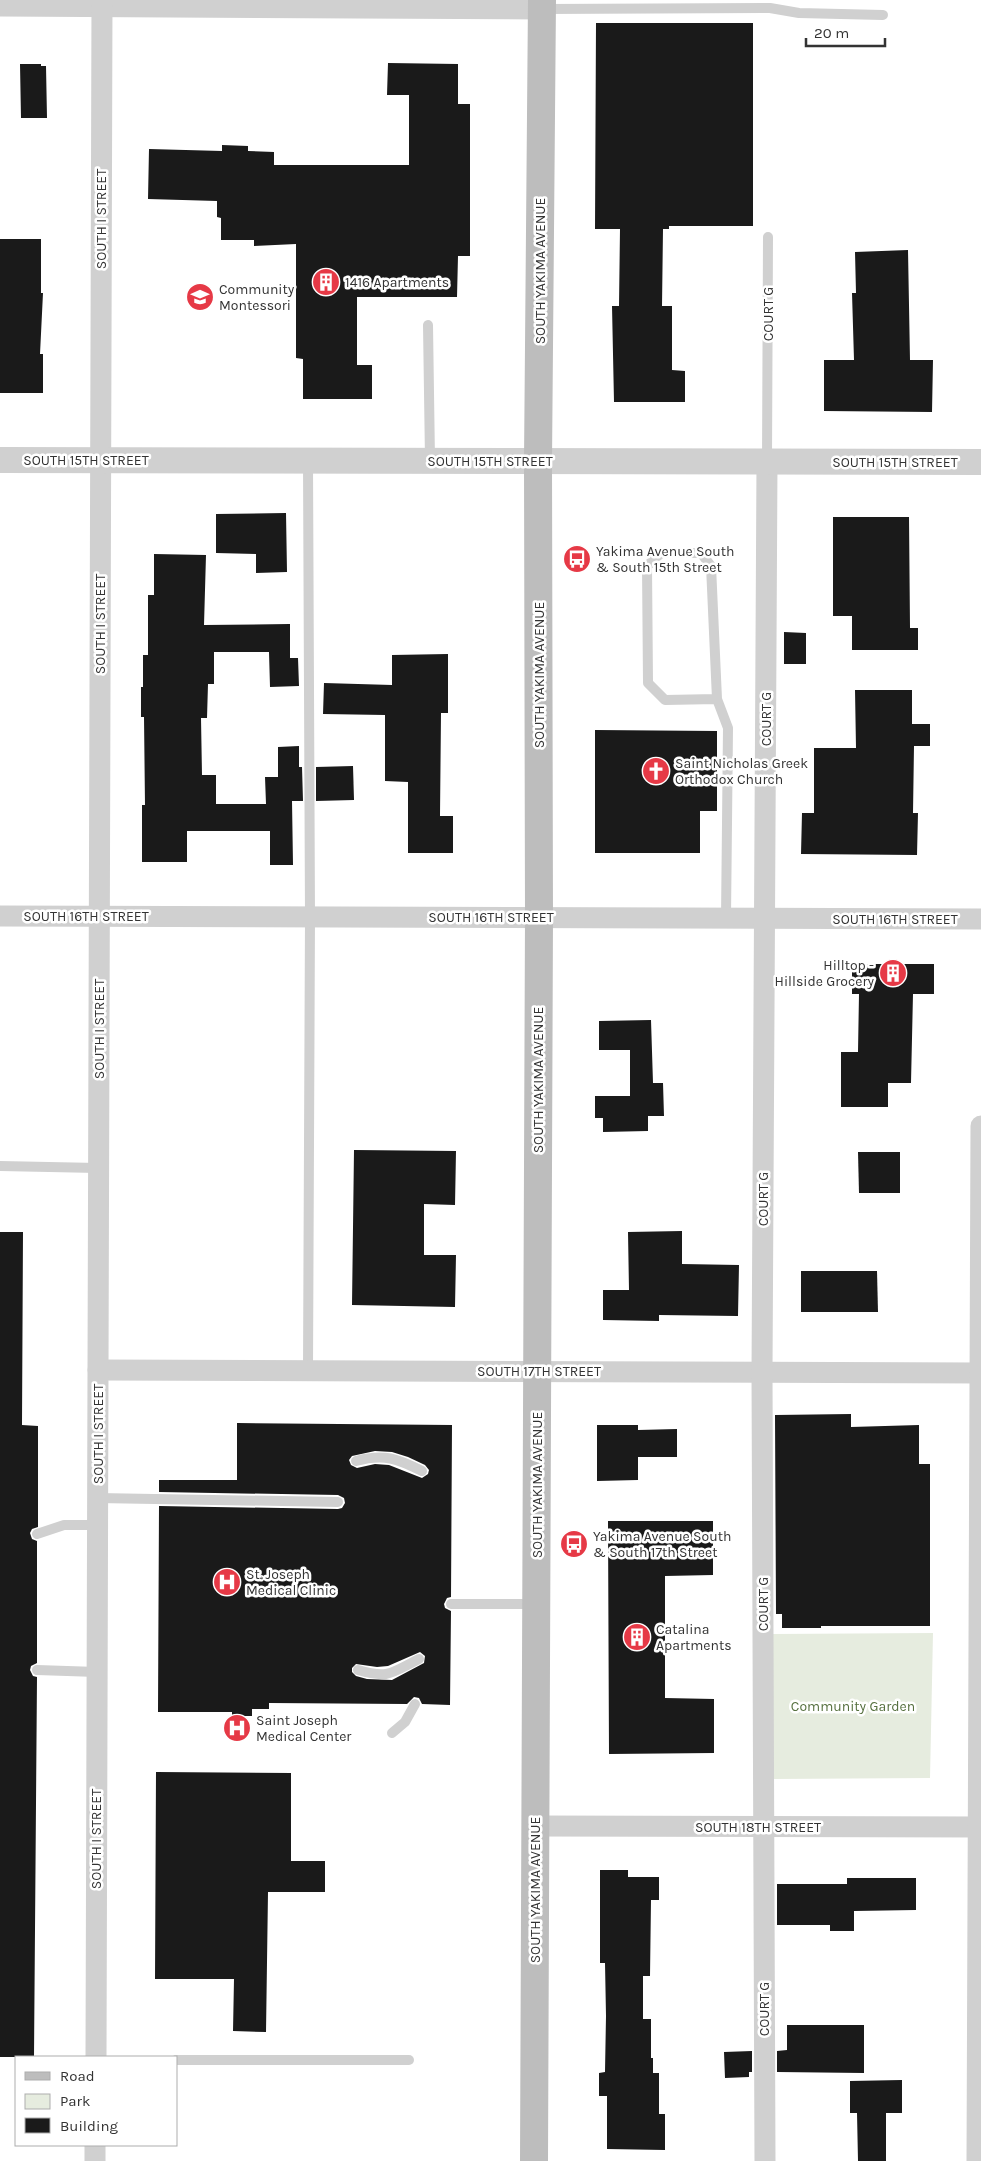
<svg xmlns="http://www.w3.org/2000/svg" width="981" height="2161" font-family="Karla,sans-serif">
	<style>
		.green { fill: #e6ecdf }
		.building { fill: #1a1a1a; fill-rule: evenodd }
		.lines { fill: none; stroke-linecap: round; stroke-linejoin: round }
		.service { stroke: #d0d0d0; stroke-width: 10 }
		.minor { stroke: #d0d0d0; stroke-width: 21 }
		.tertiary { stroke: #d0d0d0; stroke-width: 26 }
		.secondary { stroke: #bdbdbd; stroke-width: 28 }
		.labels { text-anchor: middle; stroke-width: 5; stroke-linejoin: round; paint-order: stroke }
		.street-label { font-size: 14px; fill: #333; stroke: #fff }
		.poi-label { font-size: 14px; fill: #333; stroke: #fff; text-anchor: start }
		.park-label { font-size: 14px; fill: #56703f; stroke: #fff }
	</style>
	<rect width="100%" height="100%" fill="#fff"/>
	<polygon class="green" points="933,1633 930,1778 773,1779 773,1634"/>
	<g class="building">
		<polygon points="596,23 753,23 753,226 669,226 669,229 663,229 662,306 672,306 672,370 685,371 685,402 614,402 612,306 619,306 620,229 595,229"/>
		<polygon points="388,63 458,64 458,104 470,104 470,256 458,256 457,297 357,297 357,365 372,365 372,399 303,399 303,359 296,358 296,244 254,246 254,240 221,240 221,218 217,217 217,201 148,199 149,149 222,151 222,145 248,146 248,151 274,152 274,165 409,165 409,95 387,95"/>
		<polygon points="20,64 41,64 41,66 46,66 47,118 21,118"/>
		<polygon points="0,239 41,239 41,293 43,293 40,354 43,354 43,393 0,393"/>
		<polygon points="908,250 910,360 933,360 932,412 824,411 824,360 854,360 852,293 856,293 855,252"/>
		<polygon points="286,513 287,572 256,573 256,554 216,553 216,514"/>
		<polygon points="833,517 909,517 910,628 918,628 918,650 852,650 852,616 833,616"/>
		<polygon points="154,554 206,555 204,625 290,624 290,658 298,658 299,686 270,687 269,652 214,652 214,684 208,684 207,718 201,718 202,775 216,775 216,804 266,804 265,777 278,777 278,747 299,746 299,767 302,767 303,801 292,801 293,865 270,865 270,831 187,831 187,862 142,862 142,805 145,805 144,717 141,717 141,687 143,687 143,655 148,655 148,595 154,595"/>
		<polygon points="784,632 806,633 806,664 784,664"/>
		<polygon points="448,654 448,713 441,713 440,816 453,816 453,853 408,853 408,782 385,781 385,715 323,714 324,683 392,685 392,655"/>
		<polygon points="855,690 912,690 912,724 930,724 930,746 914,746 913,813 918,813 917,855 801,854 802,813 814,813 814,748 856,748"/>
		<polygon points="595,730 717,731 717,811 700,811 700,853 595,853"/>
		<polygon points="353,766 354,800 316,801 316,767"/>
		<polygon points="852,964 934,964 934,994 913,994 911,1083 888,1083 888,1107 841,1107 841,1052 858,1052 859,994 852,994"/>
		<polygon points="651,1020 653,1083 663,1083 664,1116 648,1116 648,1131 603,1132 603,1118 595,1118 595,1096 630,1096 630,1050 599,1050 599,1021"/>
		<polygon points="354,1150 456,1151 455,1205 424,1204 424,1255 456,1255 455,1307 352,1305"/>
		<polygon points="858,1152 900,1152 900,1193 859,1193"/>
		<polygon points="682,1231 682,1264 739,1265 738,1316 659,1315 659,1321 603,1320 603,1290 629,1290 628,1232"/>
		<polygon points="0,1232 23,1232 22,1425 38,1426 38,1527 32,1529 30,1533 32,1539 37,1541 37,1663 31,1666 30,1670 33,1676 37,1677 34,2057 0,2057"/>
		<polygon points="801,1271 877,1271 878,1312 801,1312"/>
		<polygon points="851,1414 851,1427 919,1425 919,1464 930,1464 930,1626 821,1626 821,1628 782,1628 782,1614 776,1614 775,1415"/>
		<path d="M237,1423L452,1425L451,1597L447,1598L444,1604L445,1608L451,1611L450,1705L422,1704L419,1698L414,1697L407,1704L269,1703V1709H252V1716H232V1712H158L159,1506L338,1509L342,1508L345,1503L344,1498L338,1495L159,1492V1480H237ZM375,1451L392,1452L408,1457L425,1465L429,1470L428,1474L422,1478L389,1465L375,1464L357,1468L351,1465L349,1460L352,1456ZM420,1652L425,1656L424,1663L392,1680L367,1679L356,1676L352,1672V1668L356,1664L377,1667L388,1666Z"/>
		<polygon points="597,1425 638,1425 638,1430 677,1429 677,1457 638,1457 638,1480 597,1481"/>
		<polygon points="608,1521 713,1521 713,1575 665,1576 665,1698 714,1699 714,1753 609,1754"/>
		<polygon points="156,1772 291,1773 291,1861 325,1861 325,1892 268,1892 266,2032 233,2031 234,1979 155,1979"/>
		<polygon points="600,1870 628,1870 628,1877 659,1877 659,1900 651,1900 650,1976 643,1976 643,2019 651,2019 651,2058 653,2058 653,2073 659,2073 659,2114 665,2114 665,2150 607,2149 607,2096 599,2096 599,2073 605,2072 606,2016 605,1963 600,1963"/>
		<polygon points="847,1878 916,1878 916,1910 854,1911 854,1931 830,1931 830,1925 777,1925 777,1884 847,1884"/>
		<polygon points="787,2025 864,2025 864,2073 777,2072 777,2051 787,2050"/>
		<polygon points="752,2051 752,2072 749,2072 749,2077 725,2078 724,2052"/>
		<polygon points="902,2080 902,2113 886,2113 886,2161 858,2161 857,2113 850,2113 850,2081"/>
	</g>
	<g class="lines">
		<g class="service">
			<polyline points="543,9 770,8 799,13 883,15"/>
			<polyline points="428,325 430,460"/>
			<polyline points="767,461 768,237"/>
			<polyline points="308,462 310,917 308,1370"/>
			<polyline points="717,699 665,700 648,683 647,566 661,553 701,553 711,566 717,699 728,728 726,918"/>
			<polyline points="0,1166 98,1168"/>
			<path d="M356,1461C384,1453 398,1459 422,1471"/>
			<polyline points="97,1498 338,1502"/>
			<polyline points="37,1534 64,1525 97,1525"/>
			<polyline points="451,1604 535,1604"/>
			<polyline points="37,1670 97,1672"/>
			<path d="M358,1670C389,1679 391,1673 419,1659"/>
			<polyline points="392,1733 405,1722 415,1704"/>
			<polyline points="176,2060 409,2060"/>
		</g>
		<g class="minor">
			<polyline points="0,6 542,9"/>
			<polyline points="0,916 981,919"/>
			<polyline points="98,1370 981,1373"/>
			<polyline points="536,1826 981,1827"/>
			<polyline points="96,2057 102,0"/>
			<polyline points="95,2161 95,2145"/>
			<polyline points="765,2161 762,1373 767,462"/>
			<polyline points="977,2161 981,1126"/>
		</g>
		<polyline class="tertiary" points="0,460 981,462"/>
		<polyline class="secondary" points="534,2161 539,917 538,462 542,0"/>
	</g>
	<defs>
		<g id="building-disc" transform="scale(1.4375)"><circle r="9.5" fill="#e63946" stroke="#fff"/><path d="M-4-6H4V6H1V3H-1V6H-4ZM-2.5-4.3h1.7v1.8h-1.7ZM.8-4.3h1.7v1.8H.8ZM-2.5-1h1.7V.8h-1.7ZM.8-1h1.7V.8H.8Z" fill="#fff"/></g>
		<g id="school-disc" transform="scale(1.4375)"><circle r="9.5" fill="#e63946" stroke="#fff"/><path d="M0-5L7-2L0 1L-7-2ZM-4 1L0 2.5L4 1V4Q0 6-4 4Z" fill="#fff"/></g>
		<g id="bus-disc" transform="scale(1.4375)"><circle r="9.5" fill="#e63946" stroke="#fff"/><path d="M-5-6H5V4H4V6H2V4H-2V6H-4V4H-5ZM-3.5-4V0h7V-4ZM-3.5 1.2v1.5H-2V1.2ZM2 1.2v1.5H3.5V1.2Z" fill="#fff"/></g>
		<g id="church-disc" transform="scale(1.4375)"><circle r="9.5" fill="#e63946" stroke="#fff"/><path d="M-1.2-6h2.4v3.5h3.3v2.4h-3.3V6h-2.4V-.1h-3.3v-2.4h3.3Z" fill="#fff"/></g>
		<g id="hospital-disc" transform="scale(1.4375)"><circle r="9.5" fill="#e63946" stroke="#fff"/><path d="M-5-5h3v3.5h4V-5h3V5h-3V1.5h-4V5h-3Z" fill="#fff"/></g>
	</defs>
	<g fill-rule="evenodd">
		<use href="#building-disc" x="326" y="282"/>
		<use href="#school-disc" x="200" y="297"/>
		<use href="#bus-disc" x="577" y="559"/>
		<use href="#church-disc" x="656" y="771"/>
		<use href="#building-disc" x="893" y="973"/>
		<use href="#bus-disc" x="574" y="1544"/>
		<use href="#hospital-disc" x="227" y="1582"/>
		<use href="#building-disc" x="637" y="1637"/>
		<use href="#hospital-disc" x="237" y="1728"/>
	</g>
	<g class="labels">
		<g class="street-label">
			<text transform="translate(101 219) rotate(-90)" y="5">SOUTH I STREET</text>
			<text transform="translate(540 271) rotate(-90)" y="5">SOUTH YAKIMA AVENUE</text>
			<text transform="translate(768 314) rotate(-90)" y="5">COURT G</text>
			<text x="86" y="465">SOUTH 15TH STREET</text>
			<text x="490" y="466">SOUTH 15TH STREET</text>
			<text x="895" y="467">SOUTH 15TH STREET</text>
			<text transform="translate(100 624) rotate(-90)" y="5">SOUTH I STREET</text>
			<text transform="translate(539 675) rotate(-90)" y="5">SOUTH YAKIMA AVENUE</text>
			<text transform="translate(766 719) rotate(-90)" y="5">COURT G</text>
			<text x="86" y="921">SOUTH 16TH STREET</text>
			<text x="491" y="922">SOUTH 16TH STREET</text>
			<text x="895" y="924">SOUTH 16TH STREET</text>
			<text transform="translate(99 1029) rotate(-90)" y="5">SOUTH I STREET</text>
			<text transform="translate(538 1080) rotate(-90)" y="5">SOUTH YAKIMA AVENUE</text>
			<text transform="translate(763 1199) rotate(-90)" y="5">COURT G</text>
			<text x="539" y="1376">SOUTH 17TH STREET</text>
			<text transform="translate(98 1434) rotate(-90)" y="5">SOUTH I STREET</text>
			<text transform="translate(537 1485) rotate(-90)" y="5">SOUTH YAKIMA AVENUE</text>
			<text transform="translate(763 1604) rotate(-90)" y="5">COURT G</text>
			<text x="758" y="1832">SOUTH 18TH STREET</text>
			<text transform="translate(96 1839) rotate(-90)" y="5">SOUTH I STREET</text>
			<text transform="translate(535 1890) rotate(-90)" y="5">SOUTH YAKIMA AVENUE</text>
			<text transform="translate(764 2009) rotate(-90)" y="5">COURT G</text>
		</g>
		<g class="poi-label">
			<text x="345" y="287">1416 Apartments</text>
			<text x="219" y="294">Community<tspan x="219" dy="16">Montessori</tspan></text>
			<text x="596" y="556">Yakima Avenue South<tspan x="596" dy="16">&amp; South 15th Street</tspan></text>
			<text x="675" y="768">Saint Nicholas Greek<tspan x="675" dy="16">Orthodox Church</tspan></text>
			<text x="874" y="970" text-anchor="end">Hilltop -<tspan x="874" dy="16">Hillside Grocery</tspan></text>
			<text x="593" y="1541">Yakima Avenue South<tspan x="593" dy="16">&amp; South 17th Street</tspan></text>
			<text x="246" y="1579">St. Joseph<tspan x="246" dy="16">Medical Clinic</tspan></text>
			<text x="656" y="1634">Catalina<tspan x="656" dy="16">Apartments</tspan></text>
			<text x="256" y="1725">Saint Joseph<tspan x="256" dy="16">Medical Center</tspan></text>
		</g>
		<g class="park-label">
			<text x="853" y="1711">Community Garden</text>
		</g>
	</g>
	<rect x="15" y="2056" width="162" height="90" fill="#ffffff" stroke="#adadad"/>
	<rect x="25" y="2072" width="25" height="8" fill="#bdbdbd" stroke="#adadad"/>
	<text x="60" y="2081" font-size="15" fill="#333333">Road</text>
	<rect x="25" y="2094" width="25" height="15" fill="#e6ecdf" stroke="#adadad"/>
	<text x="60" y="2106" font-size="15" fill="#333333">Park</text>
	<rect x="25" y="2118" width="25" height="15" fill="#1a1a1a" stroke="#adadad"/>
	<text x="60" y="2131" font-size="15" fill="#333333">Building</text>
	<path d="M806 38v8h79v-8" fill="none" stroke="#333333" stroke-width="2.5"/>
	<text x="814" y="38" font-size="15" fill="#333333" stroke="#ffffff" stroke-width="4" paint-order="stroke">20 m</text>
</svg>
